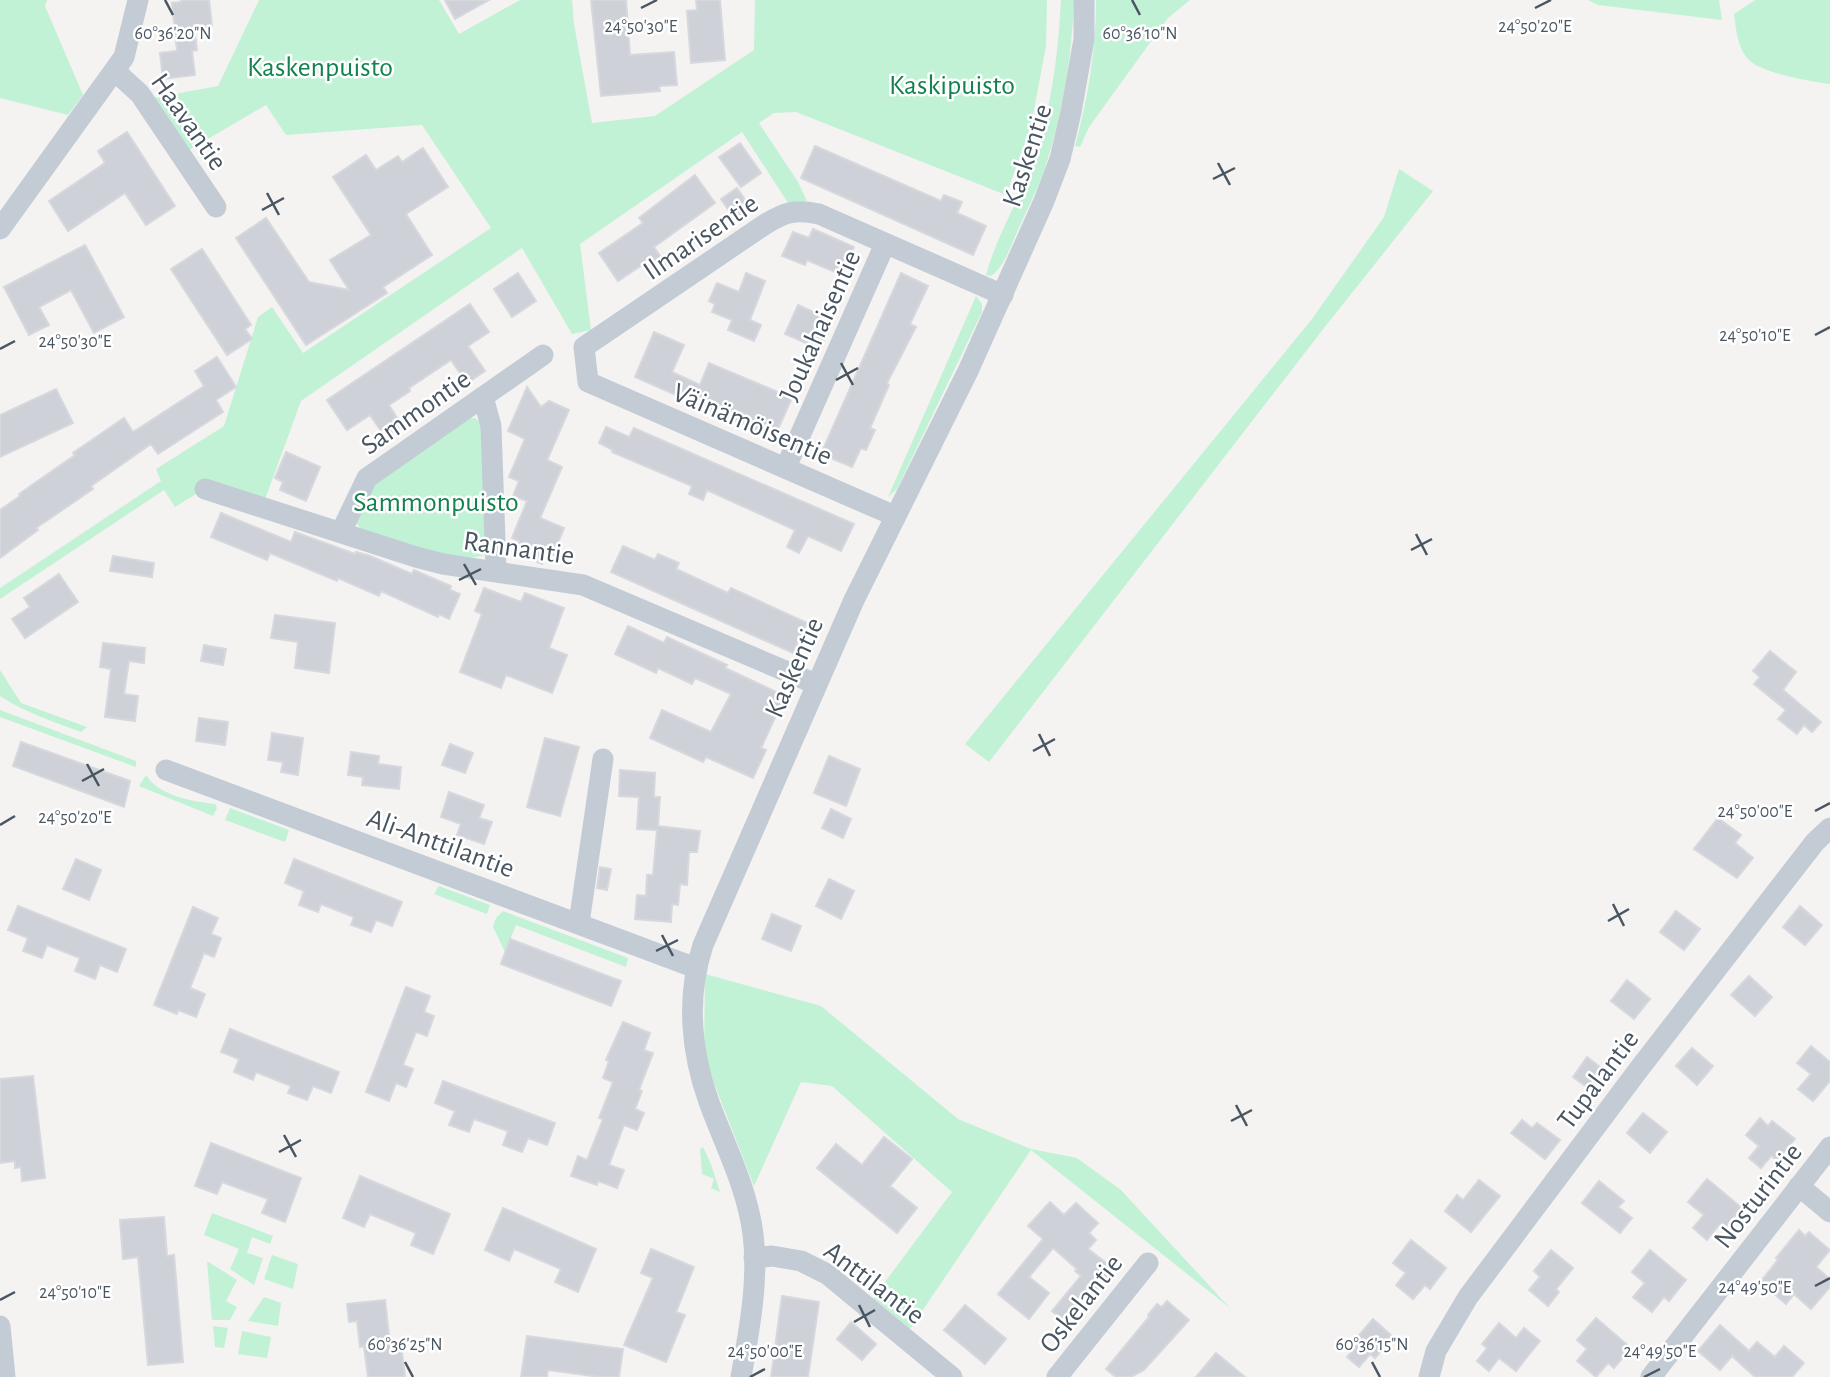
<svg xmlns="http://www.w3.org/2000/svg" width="1830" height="1377" font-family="'Alegreya Sans',sans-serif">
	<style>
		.green { fill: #c1f2d6 }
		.building { fill: #ced1d7; stroke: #d6d8de; stroke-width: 2 }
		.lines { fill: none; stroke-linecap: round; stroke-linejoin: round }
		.minor { stroke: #c3ccd4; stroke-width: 21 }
		.ticks { fill: none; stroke: #495561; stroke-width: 2.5 }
		.labels { text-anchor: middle; stroke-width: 5; stroke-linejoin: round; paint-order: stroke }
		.park-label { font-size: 28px; fill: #14824f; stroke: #fff }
		.street-label { font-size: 28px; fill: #495561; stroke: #fff }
		.ticks-label { font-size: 18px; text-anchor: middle; fill: #495561; stroke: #fff; stroke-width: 5; stroke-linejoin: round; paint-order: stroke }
	</style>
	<rect width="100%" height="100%" fill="#f5f2f2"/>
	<g class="green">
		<polygon points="0,0 47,0 45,6 83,95 68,115 0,98"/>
		<polygon points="259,0 439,0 459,34 520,0 572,0 574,24 592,123 655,116 754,50 755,0 1047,0 1046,46 1031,126 1006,195 796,112 774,113 759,123 798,182 807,201 788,203 742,132 580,244 591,330 572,334 522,248 301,401 260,513 246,512 196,494 175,507 164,490 0,599 0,588 161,481 156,469 224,426 258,317 272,307 303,353 491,228 422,125 286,135 266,105 189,150 153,98 218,86"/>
		<path d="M1061,0H1074C1072,56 1063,112 1046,165C1039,187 1027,209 1018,230C1011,245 1005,266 991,276L986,275C996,237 1018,202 1032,165C1051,113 1058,55 1061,0Z"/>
		<path d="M1096,0H1190L1168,18L1089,127L1080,147L1075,146C1088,98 1096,50 1096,0Z"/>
		<polygon points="1588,0 1719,0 1722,20 1598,5"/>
		<path d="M1755,0H1830V84C1812,82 1763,73 1750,61C1738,50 1736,30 1734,14Z"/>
		<polygon points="1399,169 1433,191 1324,328 989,762 965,744 1312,319 1384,217"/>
		<polygon points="976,296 982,304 982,312 897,489 888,497"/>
		<path d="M475,418L481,423L487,554C455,568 393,539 361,529L357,524L356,519L368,489L466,419Z"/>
		<path d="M0,670L21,703L87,727L81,732C54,722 24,712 0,696Z"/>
		<polygon points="0,710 136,761 136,767 0,717"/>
		<path d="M146,775C159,796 191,801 215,804L217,808L213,816L139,786Z"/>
		<polygon points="230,808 289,830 285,842 225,820"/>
		<polygon points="439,886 490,905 487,914 434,894"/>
		<polygon points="503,911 628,958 626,967 516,925 505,952 493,927 496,918"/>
		<polygon points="705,974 821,1006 958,1119 1031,1149 1077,1158 1121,1190 1230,1308 1031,1150 910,1329 873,1298 952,1192 832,1086 801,1082 754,1186 704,1057"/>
		<polygon points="703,1147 711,1164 720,1192 711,1188 714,1179 702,1174 700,1149"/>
		<polygon points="212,1213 273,1236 270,1244 252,1237 247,1253 263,1258 254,1285 230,1269 239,1249 204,1235"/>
		<polygon points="272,1255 298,1264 293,1289 264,1279"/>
		<polygon points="207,1261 237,1280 226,1301 237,1307 230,1320 212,1320"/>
		<polygon points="264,1297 281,1303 278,1326 248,1321"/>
		<polygon points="213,1326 228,1328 224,1348 215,1347"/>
		<polygon points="242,1331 271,1337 267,1358 238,1354"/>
	</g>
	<g class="building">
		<polygon points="181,0 209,0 212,26 194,28 197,50 192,51 195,75 163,79 160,53 177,51 172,3 181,2"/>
		<polygon points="445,0 489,0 455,19"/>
		<polygon points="591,0 626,0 630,55 674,52 677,85 659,86 660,91 601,96"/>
		<polygon points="696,0 720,0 725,60 691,63 687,11 697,10"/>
		<polygon points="127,132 175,206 146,225 125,193 68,231 49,201 105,163 98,151"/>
		<polygon points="740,143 761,173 741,187 719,157"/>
		<polygon points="815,146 941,201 944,195 962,202 957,213 986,226 973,255 801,178"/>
		<polygon points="423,148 448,187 406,214 432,255 383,287 387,293 306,345 236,238 266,218 309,282 349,290 330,260 371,235 333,177 366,155 376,170 398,156 402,162"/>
		<polygon points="695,175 715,203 654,247 668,268 651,279 642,265 618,281 599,253 643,223 639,218"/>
		<polygon points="737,188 752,210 736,221 721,199"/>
		<polygon points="813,229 854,247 842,275 807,260 805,265 782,256 793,232 809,238"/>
		<polygon points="85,245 124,317 94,333 71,290 39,307 49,325 29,335 4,287"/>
		<polygon points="202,249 251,325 245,329 252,339 227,355 171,269"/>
		<polygon points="518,273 536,301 512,317 494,289"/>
		<polygon points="746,273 765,281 750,320 761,325 754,341 728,330 732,320 712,312 715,304 709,301 717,283 739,292"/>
		<polygon points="901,273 928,286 910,324 916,327 887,383 889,385 870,428 875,430 866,450 861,448 852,467 821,454"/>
		<polygon points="470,304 489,332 468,346 485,371 467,383 451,360 409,388 410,391 389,405 402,426 385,437 370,415 347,430 327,400"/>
		<polygon points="798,305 833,321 820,349 785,334"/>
		<polygon points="654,332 684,345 672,372 700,385 709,363 792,398 774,438 635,377"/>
		<polygon points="217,357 236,387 216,400 223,412 158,454 151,444 91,486 93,489 36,528 38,530 0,558 0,510 20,496 19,494 75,455 73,453 124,418 133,432 204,386 195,371"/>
		<polygon points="527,387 541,407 549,401 569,410 547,460 562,467 540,518 564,528 553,555 546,552 542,564 515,553 519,541 512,538 527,501 513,496 519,481 509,477 525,439 508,431"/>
		<polygon points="56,389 73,423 0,457 0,415"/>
		<polygon points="606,427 629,437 634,428 854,524 841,551 808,536 799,553 787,547 795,530 707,490 703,500 689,494 692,486 612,452 613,450 599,443"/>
		<polygon points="286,452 320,467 306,501 280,490 283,482 275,478"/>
		<polygon points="221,513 291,542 295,532 355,554 356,552 370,556 412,574 414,570 416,571 451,586 450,590 460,594 449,619 439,614 438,617 381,591 379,596 338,578 337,581 270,553 267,560 211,537"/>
		<polygon points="623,546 655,560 658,554 679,563 676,569 728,593 731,588 807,623 793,653 611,572"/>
		<polygon points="113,556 154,563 152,577 110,571"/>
		<polygon points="59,574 78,602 25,638 12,619 30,607 24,598"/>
		<polygon points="484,588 521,602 525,593 564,608 549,648 567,655 552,693 506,675 501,688 460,672 482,614 475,611"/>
		<polygon points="275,615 335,623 329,673 295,668 298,642 271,638"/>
		<polygon points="628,626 664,643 667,637 727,665 725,668 785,696 761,748 766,750 753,778 706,757 703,762 650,738 662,710 711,732 731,694 695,678 692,684 658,668 656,673 615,654"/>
		<polygon points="103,643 145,648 144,663 129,661 124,694 138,696 135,721 105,717 111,669 100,667"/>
		<polygon points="204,645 226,649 223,665 201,661"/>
		<polygon points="1770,651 1796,672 1783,690 1821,722 1812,732 1804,725 1797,734 1778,719 1786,710 1754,684 1760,677 1753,671"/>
		<polygon points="199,718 228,722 225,745 196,741"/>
		<polygon points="272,733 303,738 298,775 281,772 283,762 268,760"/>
		<polygon points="545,738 579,747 560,816 527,807"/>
		<polygon points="21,742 130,781 124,807 13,766"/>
		<polygon points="450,744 473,753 465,773 442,765"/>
		<polygon points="351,752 379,756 378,764 401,767 399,789 362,785 363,777 348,775"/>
		<polygon points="829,756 860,769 846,806 814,793"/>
		<polygon points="620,770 655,773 654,797 660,797 658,826 700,831 697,852 689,852 687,885 680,884 678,905 672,904 671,922 635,919 637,895 646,896 647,875 653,875 657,830 637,829 639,797 619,796"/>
		<polygon points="449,792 484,805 479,818 492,822 484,844 457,835 461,824 441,817"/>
		<polygon points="831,809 851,819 843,838 822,828"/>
		<polygon points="1718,818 1741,835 1735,843 1753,858 1737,878 1694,849"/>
		<polygon points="76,859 101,870 89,900 63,889"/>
		<polygon points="294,859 402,902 392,926 376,920 371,932 351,925 354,917 321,904 318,912 299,905 304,891 285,883"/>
		<polygon points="600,867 611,869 607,890 597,888"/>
		<polygon points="829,879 854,891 841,919 816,906"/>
		<polygon points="18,906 126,949 117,972 100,965 95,979 75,971 80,958 47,945 42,958 23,951 28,938 8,930"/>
		<polygon points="1800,906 1822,925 1805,945 1783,927"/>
		<polygon points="193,907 218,918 211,934 221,938 214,957 204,953 190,988 205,994 196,1017 178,1010 177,1014 154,1005"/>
		<polygon points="1676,911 1700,929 1684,950 1660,932"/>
		<polygon points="772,914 801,926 791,951 762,939"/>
		<polygon points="510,939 621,981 611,1006 501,964"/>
		<polygon points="1749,976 1772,997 1755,1016 1731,995"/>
		<polygon points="1627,980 1650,999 1634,1019 1611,1001"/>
		<polygon points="406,987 430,996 424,1012 434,1016 427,1036 416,1032 403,1065 413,1069 406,1087 396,1083 389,1101 366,1092"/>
		<polygon points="623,1022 650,1033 644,1050 653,1053 639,1090 642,1091 635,1109 644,1113 637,1130 624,1125 609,1165 624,1170 617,1188 598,1181 597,1185 571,1176 578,1156 587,1160 603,1119 599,1118 613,1082 603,1078 609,1061 606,1060"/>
		<polygon points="230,1029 339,1072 331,1093 313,1086 307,1100 288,1093 291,1086 256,1072 253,1080 234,1072 239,1059 221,1052"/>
		<polygon points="1811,1046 1830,1062 1830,1081 1813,1101 1798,1089 1811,1074 1797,1063"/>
		<polygon points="1692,1048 1713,1066 1697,1085 1676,1066"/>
		<polygon points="1587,1057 1609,1074 1595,1093 1573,1077"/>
		<polygon points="33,1076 45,1178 22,1181 21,1167 15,1168 15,1161 0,1163 0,1079"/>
		<polygon points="443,1081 555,1123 547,1145 528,1138 522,1152 503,1145 508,1131 474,1119 469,1132 449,1125 455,1111 435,1103"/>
		<polygon points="1643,1113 1667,1132 1650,1153 1627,1133"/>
		<polygon points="1760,1118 1768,1126 1772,1121 1795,1139 1777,1160 1771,1156 1761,1168 1749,1158 1759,1146 1746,1135"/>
		<polygon points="1522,1120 1532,1128 1537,1123 1560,1140 1545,1159 1511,1133"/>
		<polygon points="884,1137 912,1159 890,1186 917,1208 897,1233 817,1168 836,1144 862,1165"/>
		<polygon points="211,1143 301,1178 285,1222 262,1213 268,1199 222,1182 217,1194 195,1186"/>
		<polygon points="360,1176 450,1214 433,1254 411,1245 416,1233 370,1214 364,1227 343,1218"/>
		<polygon points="1707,1179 1742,1208 1724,1229 1719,1225 1707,1240 1693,1228 1704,1215 1688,1202"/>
		<polygon points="1479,1180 1500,1196 1471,1232 1445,1211 1457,1195 1463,1200"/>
		<polygon points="1599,1181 1624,1201 1618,1207 1632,1218 1620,1233 1582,1203"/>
		<polygon points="1050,1202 1064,1215 1076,1203 1098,1223 1089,1233 1096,1240 1088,1249 1114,1269 1070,1325 1052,1311 1081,1276 1075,1271 1077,1269 1053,1248 1029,1277 1049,1293 1029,1319 998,1294 1043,1239 1028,1226"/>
		<polygon points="503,1208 596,1249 578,1292 555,1282 561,1269 514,1249 509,1261 485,1250"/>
		<polygon points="164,1217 167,1256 174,1255 183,1362 148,1365 138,1257 123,1259 120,1220"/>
		<polygon points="1799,1230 1805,1236 1809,1232 1830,1250 1816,1267 1830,1279 1830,1287 1811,1309 1794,1294 1786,1304 1760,1282 1778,1260 1776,1258"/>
		<polygon points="1411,1240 1446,1268 1430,1289 1425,1285 1413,1299 1396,1285 1406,1273 1393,1263"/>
		<polygon points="651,1249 694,1267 676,1312 685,1315 666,1362 624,1345 653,1278 641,1273"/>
		<polygon points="1551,1250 1573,1268 1556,1289 1559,1292 1548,1306 1529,1290 1540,1277 1534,1271"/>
		<polygon points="1650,1250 1686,1280 1669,1301 1664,1297 1652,1312 1633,1297 1645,1283 1632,1272"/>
		<polygon points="782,1296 819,1302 808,1377 771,1377"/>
		<polygon points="385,1300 390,1344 401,1343 405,1377 368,1377 364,1346 360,1347 357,1321 349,1322 347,1304"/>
		<polygon points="1167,1301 1189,1320 1144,1370 1131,1377 1116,1377 1106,1369 1149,1317 1148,1315 1157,1304 1162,1307"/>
		<polygon points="965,1305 1006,1339 985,1364 944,1330"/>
		<polygon points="1596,1318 1631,1348 1614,1368 1608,1363 1596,1377 1577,1361 1587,1349 1577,1340"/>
		<polygon points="1373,1319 1393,1337 1375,1358 1370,1354 1359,1367 1347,1357 1358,1344 1354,1341"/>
		<polygon points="851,1322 876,1344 862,1360 837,1339"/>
		<polygon points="1499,1323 1516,1338 1524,1328 1540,1341 1516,1371 1499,1358 1489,1371 1477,1361 1487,1348 1482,1344"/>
		<polygon points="1720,1325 1749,1351 1757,1342 1775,1357 1784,1346 1804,1363 1792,1377 1755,1377 1732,1356 1720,1370 1698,1351"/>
		<polygon points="527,1336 623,1349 619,1377 600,1377 548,1370 547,1377 521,1377"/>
		<polygon points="1216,1353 1245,1377 1196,1377"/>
	</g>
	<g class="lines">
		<g class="minor">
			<polyline points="115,71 140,94 216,207"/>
			<polyline points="0,229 124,57 138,0"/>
			<polyline points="483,397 491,426 496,570"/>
			<polyline points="786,467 885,244"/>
			<polyline points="205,489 416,557 443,564 583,585 816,684"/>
			<path d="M895,516L588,382L584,347L764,225C785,212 794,209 819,214L1003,295"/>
			<polyline points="341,532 367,478 543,355"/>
			<polyline points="166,770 696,968"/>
			<polyline points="579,923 603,759"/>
			<polyline points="1799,1186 1830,1212"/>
			<polyline points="754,1258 772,1256 801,1261 827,1274 952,1377"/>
			<polyline points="0,1326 5,1377"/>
			<path d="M741,1377C749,1331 759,1281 753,1234C747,1187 725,1146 709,1102C691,1052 686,997 703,945L854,600L968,371L1044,201L1060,159L1071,112L1084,39V0"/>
			<polyline points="1057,1377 1148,1263"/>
			<polyline points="1429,1377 1436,1351 1468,1297 1639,1069 1815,842 1830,828"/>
			<polyline points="1651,1377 1830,1147"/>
		</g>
	</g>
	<path class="ticks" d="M165,0L173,15M1132,0L1140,15M641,8L657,0M1535,8L1551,0M1218,163L1230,185M1213,179L1235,168M267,193L279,215M262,210L284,198M1815,335L1830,327M0,349L15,341M841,363L853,385M836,380L858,368M1416,534L1427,555M1411,550L1432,539M464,564L476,585M459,580L481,569M1039,734L1050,756M1033,751L1055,739M87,764L99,786M82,781L104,769M1815,811L1830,803M0,825L15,816M1613,904L1624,926M1608,921L1629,909M662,935L673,956M656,951L678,940M1236,1105L1247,1126M1231,1121L1252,1110M284,1135L296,1157M279,1152L301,1140M1815,1286L1830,1278M0,1300L15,1292M859,1305L870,1327M854,1322L875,1310M405,1362L413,1377M1372,1362L1380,1377M750,1377L765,1369M1644,1377L1660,1369"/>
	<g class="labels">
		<g class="park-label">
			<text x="320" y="76">Kaskenpuisto</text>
			<text x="952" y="94">Kaskipuisto</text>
			<text x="436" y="511">Sammonpuisto</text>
		</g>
		<g class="street-label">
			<text transform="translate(190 121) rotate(55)" y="10">Haavantie</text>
			<text transform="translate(1026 155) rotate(-72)" y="10">Kaskentie</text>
			<text transform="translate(700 236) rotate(-34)" y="10">Ilmarisentie</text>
			<text transform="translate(819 325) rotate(-66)" y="10">Joukahaisentie</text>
			<text transform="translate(415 411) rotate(-35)" y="10">Sammontie</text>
			<text transform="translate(753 423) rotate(23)" y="10">Väinämöisentie</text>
			<text transform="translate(519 547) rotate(8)" y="10">Rannantie</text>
			<text transform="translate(793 667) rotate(-66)" y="10">Kaskentie</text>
			<text transform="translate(441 842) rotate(20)" y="10">Ali-Anttilantie</text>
			<text transform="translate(1597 1079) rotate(-53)" y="10">Tupalantie</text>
			<text transform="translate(1757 1195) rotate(-52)" y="10">Nosturintie</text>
			<text transform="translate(875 1282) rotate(37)" y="10">Anttilantie</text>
			<text transform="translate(1080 1303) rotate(-52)" y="10">Oskelantie</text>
		</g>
	</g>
	<g class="ticks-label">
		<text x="641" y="32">24°50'30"E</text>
		<text x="1535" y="32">24°50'20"E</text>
		<text x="173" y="39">60°36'20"N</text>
		<text x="1140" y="39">60°36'10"N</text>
		<text x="1755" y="341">24°50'10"E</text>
		<text x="75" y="347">24°50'30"E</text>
		<text x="1755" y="817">24°50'00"E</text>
		<text x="75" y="823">24°50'20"E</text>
		<text x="1755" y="1293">24°49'50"E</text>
		<text x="75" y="1298">24°50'10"E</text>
		<text x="405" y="1350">60°36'25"N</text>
		<text x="1372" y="1350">60°36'15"N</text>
		<text x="765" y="1357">24°50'00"E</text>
		<text x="1660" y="1357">24°49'50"E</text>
	</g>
</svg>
